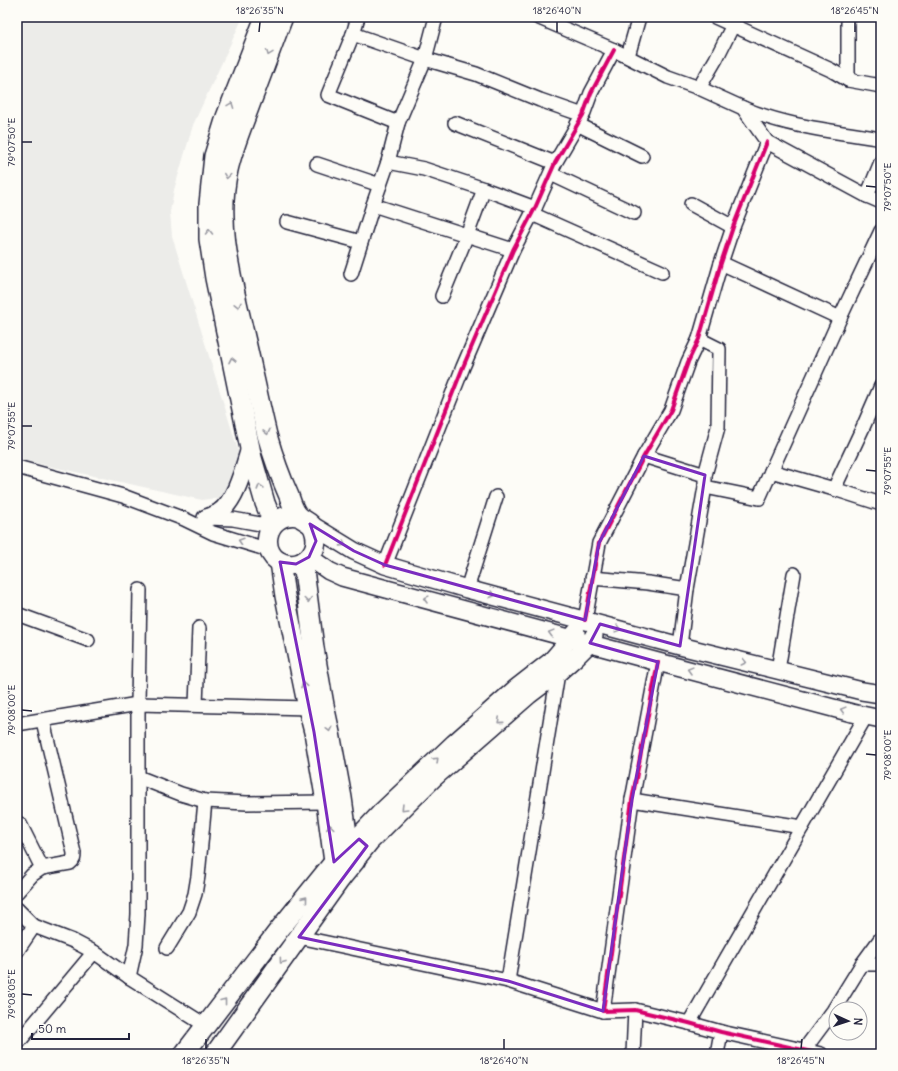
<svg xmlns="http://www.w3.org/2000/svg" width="898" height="1071" font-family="Delius,sans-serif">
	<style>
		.built { fill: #ecece9 }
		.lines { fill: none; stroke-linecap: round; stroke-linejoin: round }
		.minor-casing { stroke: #22223b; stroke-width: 16 }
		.major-casing { stroke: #22223b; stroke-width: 20 }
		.highway-casing { stroke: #22223b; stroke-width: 22 }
		.minor { stroke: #fdfcf7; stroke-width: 13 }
		.major { stroke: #fdfcf7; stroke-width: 17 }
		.highway { stroke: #fdfcf7; stroke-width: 19 }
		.cycleway-casing { stroke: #fdfcf7; stroke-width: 6 }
		.cycleway { stroke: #d6006c; stroke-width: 4 }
		.oneway { stroke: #9a9aa2 }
		.marked { fill: none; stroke: #7b2cbf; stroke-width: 3; stroke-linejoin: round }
		.ticks { fill: none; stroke: #22223b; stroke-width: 1.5 }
		.neatline { fill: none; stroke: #22223b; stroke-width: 1.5 }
		.ticks-label { font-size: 10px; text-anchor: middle; fill: #22223b }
	</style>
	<rect width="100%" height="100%" fill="#fdfcf7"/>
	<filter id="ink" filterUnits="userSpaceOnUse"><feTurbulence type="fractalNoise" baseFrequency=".025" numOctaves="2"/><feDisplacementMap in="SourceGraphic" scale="8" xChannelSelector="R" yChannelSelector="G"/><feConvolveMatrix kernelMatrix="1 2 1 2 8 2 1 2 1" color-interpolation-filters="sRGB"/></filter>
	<g filter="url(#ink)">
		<polygon class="built" points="17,17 243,17 193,125 174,190 170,212 172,236 242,463 225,497 202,500 17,459"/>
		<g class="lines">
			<g class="minor-casing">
				<g id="minor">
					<polyline points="358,17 353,34 328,95 398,123"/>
					<polyline points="537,17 614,50 668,77 699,88 743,108 767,142 867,196 881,162"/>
					<polyline points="715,17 831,70 848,80 881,86"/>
					<polyline points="353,34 425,59 476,74 540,100 583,115"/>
					<polyline points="628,56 639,17"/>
					<polyline points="848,80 848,17"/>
					<polyline points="699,88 716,59 737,17"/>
					<path d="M743,108C787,127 835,131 881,139"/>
					<polyline points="455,123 555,163"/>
					<polyline points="577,124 642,156"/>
					<polyline points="388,162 424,169 484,189 535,208"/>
					<polyline points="317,164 380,185"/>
					<polyline points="551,174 634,213"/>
					<polyline points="867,196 881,202"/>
					<polyline points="691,204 733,227"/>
					<polyline points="373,205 513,250"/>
					<polyline points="532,214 662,272"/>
					<polyline points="287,222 361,242"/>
					<polyline points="721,263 840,318"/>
					<polyline points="351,274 373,205 388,162 398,123 425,59 436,17"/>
					<polyline points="442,296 467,235 484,189"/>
					<polyline points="699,339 719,349 718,427 705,475"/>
					<polyline points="644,456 705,475 705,487 759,498 840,318 881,231"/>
					<polyline points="17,467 123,496 184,519 213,533 269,550"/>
					<polyline points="771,471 834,489 864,425 881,386"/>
					<polyline points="834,489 881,504"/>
					<polyline points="208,518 233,519 271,526"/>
					<polyline points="385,565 463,367 513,250 535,208 555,163 583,115 591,93 614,50"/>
					<polyline points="592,578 648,583 687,589"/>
					<polyline points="467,589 496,497"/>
					<polyline points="17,614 88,640"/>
					<polyline points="585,620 599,543 644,456 671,410 688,362 699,339 721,263 733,227 767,142"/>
					<polyline points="680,646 687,589 705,487"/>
					<polyline points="658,662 632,800 603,1011 635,1010 689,1023 721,1032 821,1054"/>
					<polyline points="778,670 794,574"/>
					<polyline points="196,705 199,628"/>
					<polyline points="17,724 138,704 308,708"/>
					<polyline points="138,777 181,794 205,801 247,803 326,802"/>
					<polyline points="632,800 802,827"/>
					<polyline points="20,824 42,868"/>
					<path d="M17,892L32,875L42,868L70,863C74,860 74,858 74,853L43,721"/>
					<polyline points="17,909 34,926 73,941 94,952"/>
					<polyline points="299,937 508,981 603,1011"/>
					<polyline points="167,948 189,912 195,894 198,876 205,801"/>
					<polyline points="17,951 34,926"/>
					<polyline points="862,964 881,964"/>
					<polyline points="129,977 136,945 138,914 138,704 140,590"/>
					<polyline points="508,981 558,673"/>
					<polyline points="689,1023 866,716"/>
					<polyline points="17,1044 94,952 129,977 205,1025"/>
					<polyline points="633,1054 635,1010"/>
					<polyline points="717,1054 721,1032"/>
					<polyline points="801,1054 833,1011 862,964 881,938"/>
				</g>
			</g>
			<g class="major-casing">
				<g id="major">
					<path d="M206,518C210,517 214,515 218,513C236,502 244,467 250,448"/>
					<polyline points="310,524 354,551 385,565 467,589 680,646 862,691 881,694"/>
					<polyline points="309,557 329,571 342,577 658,662 852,713 881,719"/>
					<polyline points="349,848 364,830 380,813 454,743 515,689 551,661 576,632"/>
					<polyline points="355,861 370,842 434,778 529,695 558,673 575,658 590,643 594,635"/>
				</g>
			</g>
			<g class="highway-casing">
				<g id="highway">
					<polyline points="265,17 226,117 214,156 209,204 209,239 215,278 252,458 265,503 273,523"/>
					<path d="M283,17C272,45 262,74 251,102C243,124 233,147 228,170C216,224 232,280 244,333C252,367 259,402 267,435C273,456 280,476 289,496C291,502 293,509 297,514C303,522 312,520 315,533C320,551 304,568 286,564C257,558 263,511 298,516"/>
					<polyline points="280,562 285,596 308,708 314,732 326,802 334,862 341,878"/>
					<polyline points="184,1054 279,930 334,862 342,855"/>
					<polyline points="215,1054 341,878 355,861 349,848 342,798 330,733 324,705 314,648 303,562"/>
				</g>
			</g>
			<use href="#minor" class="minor"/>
			<use href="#major" class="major"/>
			<use href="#highway" class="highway"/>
			<g class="cycleway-casing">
				<g id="cycleway">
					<polyline points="385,565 463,367 513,250 535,208 555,163 583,115 591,93 614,50"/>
					<polyline points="585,620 599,543 644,456 671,410 688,362 699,339 721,263 733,227 767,142"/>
					<polyline points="658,662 632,800 603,1011 635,1010 689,1023 721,1032 821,1054"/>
				</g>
			</g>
			<use href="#cycleway" class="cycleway"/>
		</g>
		<defs><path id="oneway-chevron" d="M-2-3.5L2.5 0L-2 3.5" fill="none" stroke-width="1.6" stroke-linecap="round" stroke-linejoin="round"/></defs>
		<g class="oneway">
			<use href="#oneway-chevron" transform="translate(269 53) rotate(111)"/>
			<use href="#oneway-chevron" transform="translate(231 105) rotate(-69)"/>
			<use href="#oneway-chevron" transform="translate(227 176) rotate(98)"/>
			<use href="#oneway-chevron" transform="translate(209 232) rotate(-90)"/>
			<use href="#oneway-chevron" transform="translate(238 305) rotate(77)"/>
			<use href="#oneway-chevron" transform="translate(232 360) rotate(-102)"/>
			<use href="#oneway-chevron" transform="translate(267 432) rotate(77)"/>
			<use href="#oneway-chevron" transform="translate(260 487) rotate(-106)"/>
			<use href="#oneway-chevron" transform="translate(241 541) rotate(-163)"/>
			<use href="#oneway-chevron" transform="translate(343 544) rotate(32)"/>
			<use href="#oneway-chevron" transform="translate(492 595) rotate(15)"/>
			<use href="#oneway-chevron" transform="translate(426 599) rotate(-165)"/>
			<use href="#oneway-chevron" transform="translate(308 600) rotate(82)"/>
			<use href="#oneway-chevron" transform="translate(618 629) rotate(15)"/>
			<use href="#oneway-chevron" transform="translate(551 633) rotate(-165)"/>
			<use href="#oneway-chevron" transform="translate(744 662) rotate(14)"/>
			<use href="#oneway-chevron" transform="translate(690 670) rotate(-165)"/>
			<use href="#oneway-chevron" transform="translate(304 685) rotate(-101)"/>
			<use href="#oneway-chevron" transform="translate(843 710) rotate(-165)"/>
			<use href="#oneway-chevron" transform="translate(500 721) rotate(139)"/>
			<use href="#oneway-chevron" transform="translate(329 729) rotate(78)"/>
			<use href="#oneway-chevron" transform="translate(436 760) rotate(-44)"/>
			<use href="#oneway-chevron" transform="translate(404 808) rotate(135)"/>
			<use href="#oneway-chevron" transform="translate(330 827) rotate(-98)"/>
			<use href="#oneway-chevron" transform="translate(305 899) rotate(-51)"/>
			<use href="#oneway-chevron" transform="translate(282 961) rotate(126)"/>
			<use href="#oneway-chevron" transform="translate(224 1001) rotate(-52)"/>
		</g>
	</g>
	<path class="marked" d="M644,456L705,475L680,646L600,624L590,643L658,662L632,800L603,1011L508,981L299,937L367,846L359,839L334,862L314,732L280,562L296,564L309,557L316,541L310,524L354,551L385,565L585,620L599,543Z"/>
	<path class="ticks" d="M259,32L260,22M557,32V22M855,32V22M22,142H32M866,186L876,187M22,426H32M866,470L876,471M22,710L32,711M866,754L876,755M22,994L32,995M206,1049V1039M504,1049V1039M801,1049L802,1039"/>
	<rect width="898" height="1071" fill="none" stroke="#fdfcf7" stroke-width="44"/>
	<g transform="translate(848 1021) rotate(93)"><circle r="19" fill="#fdfcf7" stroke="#a5a5ac"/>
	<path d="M0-3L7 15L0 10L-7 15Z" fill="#22223b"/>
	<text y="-6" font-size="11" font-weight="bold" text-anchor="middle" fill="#22223b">N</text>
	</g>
	<path d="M32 1033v6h97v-6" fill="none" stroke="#22223b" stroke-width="2"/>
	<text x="38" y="1033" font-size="12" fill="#22223b" stroke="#fdfcf7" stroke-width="3" paint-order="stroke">50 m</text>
	<rect x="22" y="22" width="854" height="1027" class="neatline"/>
	<g class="ticks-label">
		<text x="260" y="14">18°26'35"N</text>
		<text x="557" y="14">18°26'40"N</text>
		<text x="855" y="14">18°26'45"N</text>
		<text transform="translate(11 142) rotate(-90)" y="4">79°07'50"E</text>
		<text transform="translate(887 187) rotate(-90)" y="4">79°07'50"E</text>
		<text transform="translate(11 426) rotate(-90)" y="4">79°07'55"E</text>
		<text transform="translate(887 471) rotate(-90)" y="4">79°07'55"E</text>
		<text transform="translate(11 710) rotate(-90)" y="4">79°08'00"E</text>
		<text transform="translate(887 755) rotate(-90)" y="4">79°08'00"E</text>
		<text transform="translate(11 994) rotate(-90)" y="4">79°08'05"E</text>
		<text x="206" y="1064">18°26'35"N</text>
		<text x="504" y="1064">18°26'40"N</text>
		<text x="801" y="1064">18°26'45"N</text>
	</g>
</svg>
